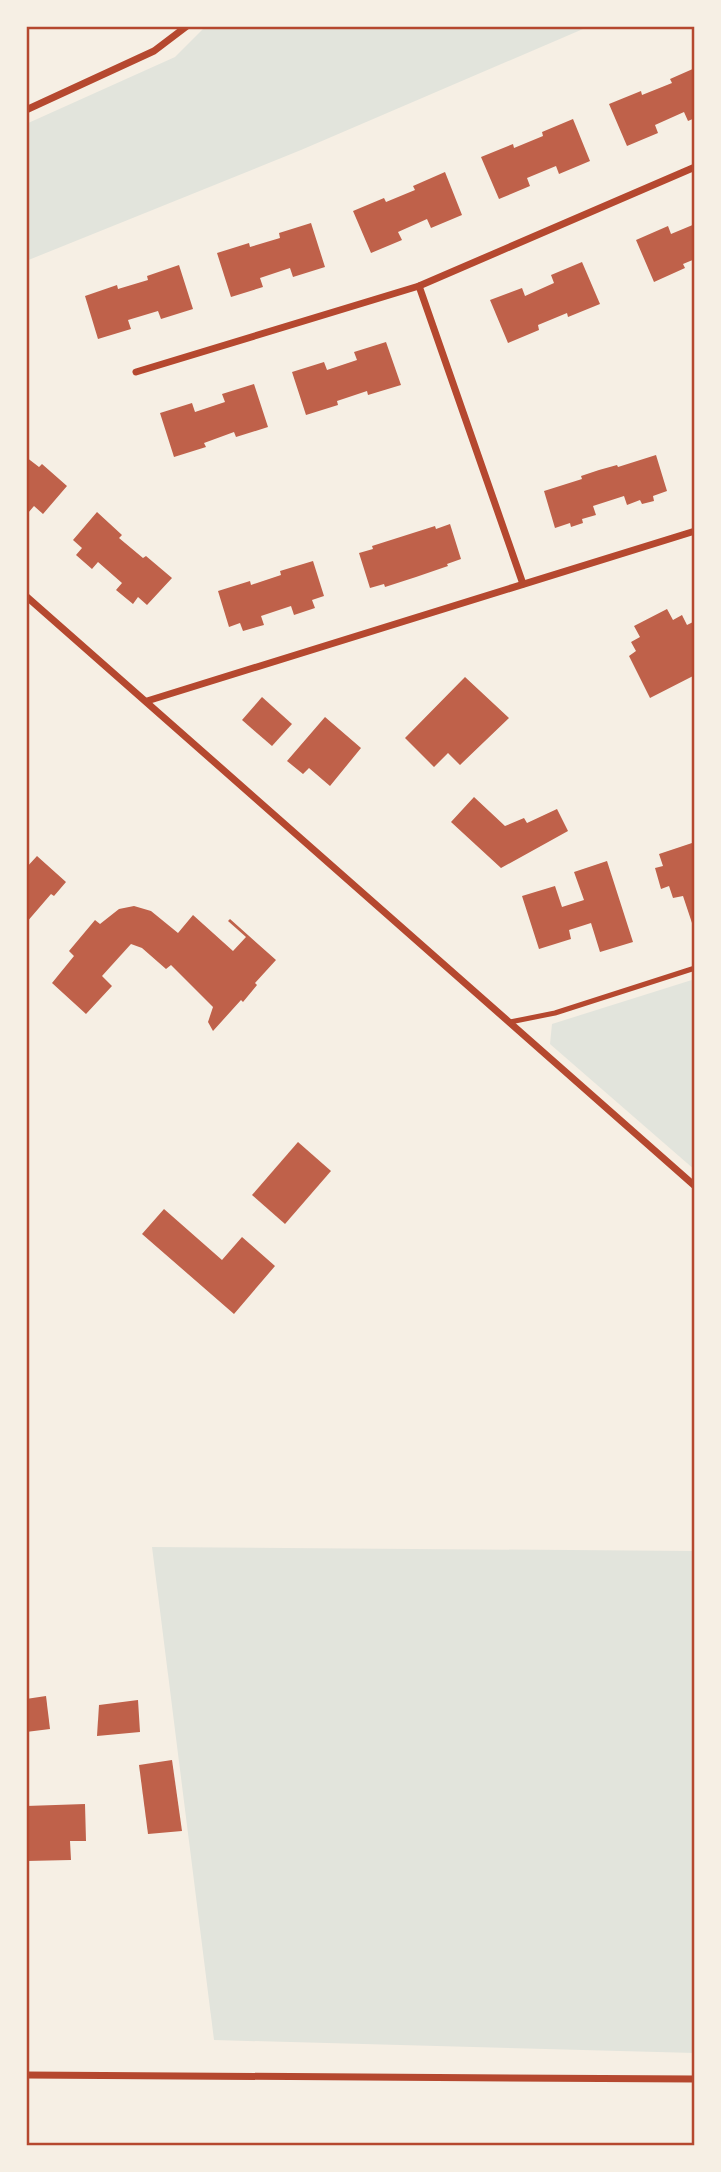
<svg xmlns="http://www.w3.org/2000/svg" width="721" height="2172" font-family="'Exo 2',sans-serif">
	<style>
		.green { fill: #e2e4dc }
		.building { fill: #bf614a }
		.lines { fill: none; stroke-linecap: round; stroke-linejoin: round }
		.service { stroke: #b5482f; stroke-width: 5 }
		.minor { stroke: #b5482f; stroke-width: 7 }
		.neatline { fill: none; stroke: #b5482f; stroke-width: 2.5 }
	</style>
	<rect width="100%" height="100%" fill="#f6efe4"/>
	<g class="green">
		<polygon points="206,26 590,26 301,150 26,261 26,124 175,57"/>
		<polygon points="695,979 695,1170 550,1044 552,1024"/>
		<polygon points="152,1547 695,1551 695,2053 214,2040"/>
	</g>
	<g class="building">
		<polygon points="695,68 695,118 688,121 684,112 655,125 658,133 627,146 609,104 641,91 642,95 672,83 670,79"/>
		<polygon points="573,119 590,161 559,174 556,166 527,178 530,186 499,199 481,157 513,144 514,148 543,136 542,132"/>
		<polygon points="445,172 462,215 431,228 427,219 398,232 402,240 371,253 353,211 384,198 386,202 415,190 413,186"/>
		<polygon points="311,223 325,267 293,277 290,268 260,278 263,287 231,297 217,253 249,243 250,247 280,238 279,233"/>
		<polygon points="695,224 695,259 683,264 685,268 654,282 636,240 668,226 671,234"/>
		<polygon points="582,262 600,304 568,317 567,313 538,325 539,330 508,343 490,300 522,288 525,296 554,283 551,275"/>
		<polygon points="179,265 193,309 161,319 158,311 128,320 131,329 98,339 85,296 117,285 118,289 148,280 147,276"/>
		<polygon points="386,342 401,385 368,395 367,391 337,401 338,405 306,415 292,372 324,362 327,370 357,360 354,352"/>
		<polygon points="254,384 268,427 236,437 234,432 204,443 206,447 174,457 160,413 192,403 195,412 225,402 222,394"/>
		<polygon points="656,455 667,491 653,496 654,501 642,504 640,500 627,505 624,496 593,506 596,515 582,519 583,523 571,527 570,523 555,528 544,491 582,479 581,476 599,470 617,465 618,467"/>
		<polygon points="26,457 39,467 42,464 67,486 43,514 34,506 28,513 26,511"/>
		<polygon points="97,512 122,535 119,538 143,558 146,556 172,578 147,605 138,597 133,604 116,590 122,583 98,562 92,569 76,555 82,548 73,540"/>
		<polygon points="450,524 461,559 447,564 448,566 416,577 385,587 384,584 370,588 359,553 373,549 372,546 435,526 436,529"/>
		<polygon points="313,561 324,596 312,600 315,608 294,615 291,606 261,616 264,625 243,631 240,623 229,627 218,591 250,581 251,585 281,575 280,571"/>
		<polygon points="667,609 673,620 682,615 687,625 695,621 695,675 650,698 629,656 636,651 631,642 640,637 634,626"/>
		<polygon points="465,677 509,718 460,765 448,753 434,767 405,738"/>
		<polygon points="262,697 292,724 272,746 242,720"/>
		<polygon points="325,717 361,748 330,786 309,768 303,774 287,761"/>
		<polygon points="474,797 505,826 524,818 527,823 557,809 568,831 501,868 451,822"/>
		<polygon points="695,842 695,922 692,923 683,896 673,898 669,886 661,889 655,868 663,866 659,854"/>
		<polygon points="37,856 66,882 54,896 51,894 26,923 26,868"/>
		<polygon points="607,861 633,942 600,952 591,923 569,930 571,939 539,949 522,896 555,886 562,907 584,900 574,872"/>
		<polygon points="134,906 151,911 178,933 193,915 233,951 246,937 228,921 230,919 276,960 255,983 257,985 243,1002 241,1000 213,1031 208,1022 213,1007 171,965 166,969 142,948 131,944 102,976 112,986 86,1014 52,983 74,956 69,951 95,920 100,924 119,909"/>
		<polygon points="298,1142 331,1171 285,1224 252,1195"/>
		<polygon points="164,1209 222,1260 242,1237 275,1266 234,1314 142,1234"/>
		<polygon points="46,1696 50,1729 26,1732 26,1699"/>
		<polygon points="138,1700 140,1732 97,1736 99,1705"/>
		<polygon points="172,1760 182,1831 148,1834 139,1765"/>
		<polygon points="85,1804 86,1841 70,1841 71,1860 26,1861 26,1806"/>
	</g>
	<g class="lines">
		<polyline class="service" points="510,1022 555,1013 695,968"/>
		<g class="minor">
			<polyline points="26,110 154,51 187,26"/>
			<polyline points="419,286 523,584"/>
			<polyline points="136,372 419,286 695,167"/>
			<polyline points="26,596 695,1186"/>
			<polyline points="147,701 695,531"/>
			<polyline points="26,2075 695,2079"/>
		</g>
	</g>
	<rect width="721" height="2172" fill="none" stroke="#f6efe4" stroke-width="56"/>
	<rect x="28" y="28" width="665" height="2116" class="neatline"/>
</svg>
